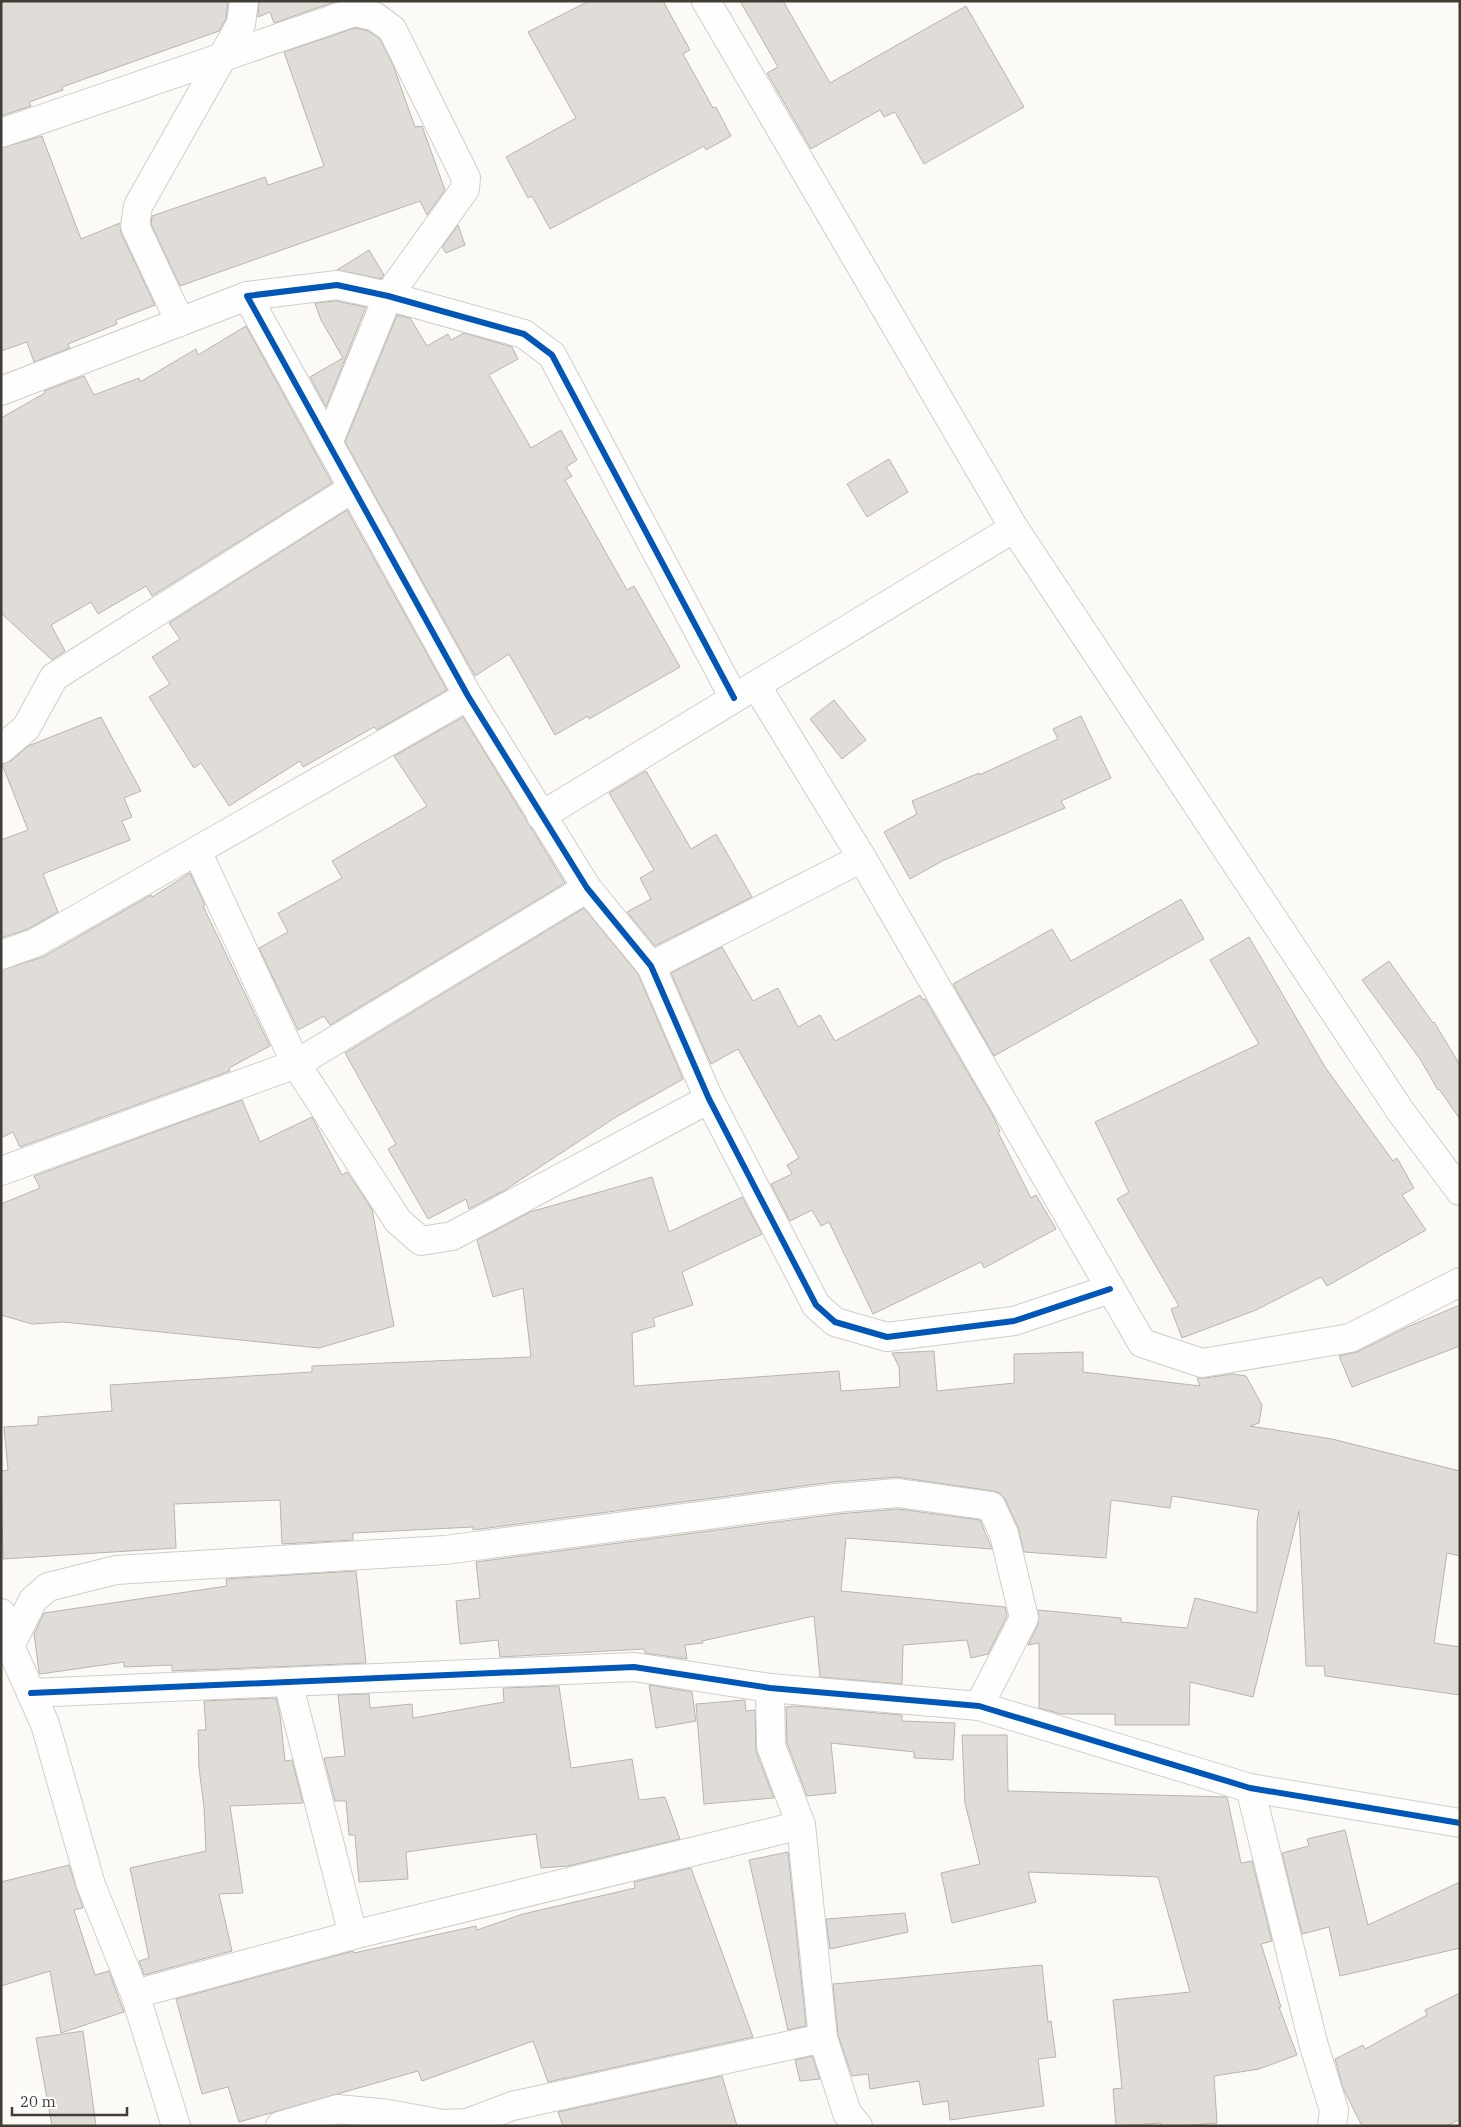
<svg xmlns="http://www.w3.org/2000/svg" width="1461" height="2127" font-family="'IBM Plex Serif',serif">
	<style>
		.building { fill: #e0ddd8; stroke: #b8b5b0 }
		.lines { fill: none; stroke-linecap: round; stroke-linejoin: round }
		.minor-casing { stroke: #d1cdc8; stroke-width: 30 }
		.minor { stroke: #fffefe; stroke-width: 28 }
		.cycleway-casing { stroke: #fff; stroke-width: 9 }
		.cycleway { stroke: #0057b8; stroke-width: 6 }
	</style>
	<rect width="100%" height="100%" fill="#fcfaf7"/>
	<g class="building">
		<polygon points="1,1 228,1 226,19 219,31 62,87 63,90 29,102 31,106 1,116"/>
		<polygon points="259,1 337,1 274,23 270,12 258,17"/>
		<polygon points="589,1 663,1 690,50 683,54 713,108 716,107 731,136 706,150 704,146 550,229 532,196 528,198 506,157 576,118 528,32"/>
		<polygon points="740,1 783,1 830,83 966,6 1024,107 924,164 895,112 884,117 880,110 811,149 767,73 778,67"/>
		<polygon points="355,28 368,31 380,39 393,65 415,127 422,126 445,190 427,215 420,201 180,286 151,224 152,216 265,177 268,185 324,166 284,52"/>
		<polygon points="42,136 81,239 120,223 121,233 155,305 116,320 117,324 68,344 70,348 34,362 27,342 1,351 1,148"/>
		<polygon points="458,225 465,245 446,253 442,247"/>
		<polygon points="369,250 384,275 381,279 337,270"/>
		<polygon points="336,301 366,307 326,407 310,377 343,358 321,320 315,303"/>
		<polygon points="397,315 410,318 427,346 448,334 451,340 464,333 512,347 518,359 489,375 531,448 561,430 577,460 566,467 572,476 565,480 627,590 634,586 680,667 589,719 588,716 555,735 509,654 475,676 345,442"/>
		<polygon points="246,326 332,483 152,596 146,586 98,614 91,602 51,625 65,651 52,660 1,613 1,418 45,393 44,391 84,376 94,395 139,378 140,382 196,349 198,355"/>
		<polygon points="889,459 908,492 867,517 847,484"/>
		<polygon points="347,510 447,690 377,730 374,727 303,767 300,761 229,806 201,763 194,768 149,697 170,684 152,657 180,639 169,623"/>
		<polygon points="834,700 866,740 842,759 810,719"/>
		<polygon points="1081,716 1111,778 1061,801 1065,808 942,861 910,879 884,832 917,814 912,801 979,773 979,775 1058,739 1053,729"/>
		<polygon points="101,717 141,791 124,798 132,817 122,821 130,840 43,874 58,912 28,929 1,938 1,840 28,830 2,764 11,761 28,746"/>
		<polygon points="463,717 565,883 330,1025 324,1016 298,1030 259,948 288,932 278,913 342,878 332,861 427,806 394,756"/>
		<polygon points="646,771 691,849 716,834 752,897 655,946 627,912 651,899 640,878 654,870 609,793"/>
		<polygon points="190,873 205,905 203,906 270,1046 229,1068 230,1071 20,1147 13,1132 1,1138 1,970 43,957 151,895 152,897"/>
		<polygon points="1181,899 1204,939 994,1056 953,984 1052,929 1071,961"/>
		<polygon points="584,908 638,974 683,1079 616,1117 505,1190 469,1209 466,1199 428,1219 388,1149 396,1144 345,1053"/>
		<polygon points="1249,937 1325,1067 1393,1161 1397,1158 1414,1188 1402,1195 1426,1230 1327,1286 1321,1277 1256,1310 1182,1338 1171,1309 1179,1306 1117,1199 1129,1192 1095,1122 1259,1044 1210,960"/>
		<polygon points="722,947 753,1001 778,988 798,1027 820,1015 835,1041 920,995 923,1000 925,999 992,1114 1000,1131 998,1132 1031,1198 1036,1195 1056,1229 984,1268 981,1262 873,1314 829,1222 821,1226 812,1210 790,1221 771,1184 792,1174 787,1165 799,1158 738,1049 711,1064 671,973"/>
		<polygon points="1389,961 1433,1023 1434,1022 1460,1065 1460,1119 1439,1089 1438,1090 1420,1059 1362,980"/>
		<polygon points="242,1100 260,1142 312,1117 342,1175 347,1172 372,1209 394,1326 319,1348 63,1322 32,1324 1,1315 1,1204 40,1188 34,1176"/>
		<polygon points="652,1177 669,1232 742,1197 762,1234 682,1272 693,1305 653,1318 655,1326 632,1333 634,1386 839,1371 841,1391 900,1387 899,1367 892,1353 934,1351 937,1391 1014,1383 1014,1354 1083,1352 1083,1372 1200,1386 1197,1378 1205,1378 1233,1374 1246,1376 1262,1405 1259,1423 1250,1426 1332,1439 1460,1471 1460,1556 1447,1553 1434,1643 1460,1647 1460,1695 1325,1676 1324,1666 1306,1666 1299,1511 1253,1697 1190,1682 1189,1725 1115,1725 1115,1714 1061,1714 1039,1708 1039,1643 1028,1645 1038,1625 1038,1610 1121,1618 1121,1622 1187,1628 1195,1598 1257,1613 1257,1522 1259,1510 1172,1496 1170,1508 1111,1500 1106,1558 1024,1552 1018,1527 1005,1499 1000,1493 993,1491 897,1477 833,1482 473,1530 473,1527 353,1533 353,1540 282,1544 280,1500 174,1504 176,1548 3,1559 1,1471 8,1470 4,1427 38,1425 38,1417 112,1411 110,1385 312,1372 312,1366 531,1357 523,1288 493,1297 477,1240 530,1212"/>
		<polygon points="1460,1305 1460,1346 1352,1387 1339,1356 1357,1352 1407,1327"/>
		<polygon points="898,1509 980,1520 992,1549 846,1538 841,1591 1005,1607 1007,1616 988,1654 971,1658 967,1640 903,1645 902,1684 820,1677 814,1616 702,1641 703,1643 685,1645 687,1659 645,1653 644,1649 500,1657 498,1640 460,1644 456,1601 480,1598 476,1562 837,1514"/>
		<polygon points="356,1571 366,1663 172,1671 172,1665 124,1667 124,1662 40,1674 39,1671 34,1634 44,1613 227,1586 226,1579"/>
		<polygon points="649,1685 692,1692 696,1721 656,1728"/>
		<polygon points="559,1686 571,1768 632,1759 639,1800 665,1797 680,1839 568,1866 541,1868 536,1834 406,1852 408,1879 359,1882 355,1835 349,1835 346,1801 335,1801 324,1758 345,1756 338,1695 369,1694 370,1708 412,1704 413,1718 504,1702 503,1688"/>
		<polygon points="276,1698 280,1715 285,1761 292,1760 303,1803 230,1806 243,1893 219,1894 232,1951 144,1975 139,1961 149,1958 130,1868 206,1851 204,1807 199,1768 198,1730 206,1730 204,1701"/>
		<polygon points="745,1700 746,1711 755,1710 756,1751 774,1798 704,1804 696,1704"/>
		<polygon points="796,1706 902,1715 902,1721 955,1723 953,1760 914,1758 914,1752 831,1743 836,1793 807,1796 787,1743 786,1707"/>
		<polygon points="962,1735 1007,1735 1008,1791 1227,1797 1241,1863 1252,1861 1272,1941 1261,1944 1281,2007 1279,2007 1297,2055 1259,2069 1214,2076 1217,2123 1182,2126 1161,2126 1161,2123 1116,2126 1113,2089 1122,2088 1113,2000 1190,1992 1158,1877 1028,1872 1036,1902 952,1923 941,1873 980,1864 965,1803"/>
		<polygon points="1345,1830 1368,1925 1460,1882 1460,1948 1340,1976 1329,1927 1302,1934 1282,1853 1309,1846 1307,1839"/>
		<polygon points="788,1852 806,2026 788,2030 749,1860"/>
		<polygon points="69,1865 83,1908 74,1910 95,1975 109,1971 124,2012 61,2033 50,1971 1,1986 1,1882"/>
		<polygon points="691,1868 753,2037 548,2082 533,2041 422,2081 418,2071 239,2122 228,2087 202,2094 176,1999 353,1951 354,1953 476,1926 477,1930 523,1914 635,1888 634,1882"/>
		<polygon points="905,1913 908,1932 830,1949 826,1919"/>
		<polygon points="1042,1965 1048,2022 1051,2021 1056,2057 1038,2059 1044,2106 950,2120 948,2101 923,2105 919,2081 870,2089 868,2074 852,2076 838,2035 833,1984"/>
		<polygon points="1460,1993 1460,2119 1447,2126 1362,2126 1343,2088 1335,2059 1363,2045 1365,2049 1427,2015 1425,2010"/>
		<polygon points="83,2031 96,2126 52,2126 36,2038"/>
		<polygon points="812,2056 820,2079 800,2081 795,2060"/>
		<polygon points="722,2076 737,2126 563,2126 558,2112"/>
	</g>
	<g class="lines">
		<g class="minor-casing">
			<g id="minor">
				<polyline points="706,1 1014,528 1401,1112 1460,1191"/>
				<polyline points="1,133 354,12 374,16 392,29 462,170 466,178 465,189 388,296 328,443"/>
				<polyline points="180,322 135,226 138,206 241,24 244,1"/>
				<polyline points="1,391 247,296"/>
				<polyline points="756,685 862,858 1142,1343 1202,1363 1350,1338 1460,1282"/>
				<polyline points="734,698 552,355 524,334 388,296 337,285 247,296 468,696 587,888 651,966 709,1099 816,1305 835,1322 887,1337 1014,1321 1110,1289"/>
				<polyline points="1,749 26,728 54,677 353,488"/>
				<polyline points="541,816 1014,528"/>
				<polyline points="197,851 296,1064 398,1221 421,1241 452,1236 709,1099"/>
				<polyline points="1,955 35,943 468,696"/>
				<polyline points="651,966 862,858"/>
				<polyline points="1,1171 296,1064 587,888"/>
				<polyline points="1,1613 10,1646 45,1724 91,1885 135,1994 176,2126"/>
				<polyline points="10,1646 33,1600 48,1587 116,1570 445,1550 835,1498 898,1493 991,1506 1004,1534 1024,1618 979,1706"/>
				<polyline points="288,1682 353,1935"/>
				<polyline points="770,1688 771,1746 801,1825 823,2038 847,2113 858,2126"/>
				<polyline points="31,1693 634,1667 770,1688 979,1706 1250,1788 1460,1823"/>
				<polyline points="1250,1788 1314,2046 1334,2110 1332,2126"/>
				<polyline points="135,1994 353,1935 801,1825"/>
				<polyline points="280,2126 338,2109 388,2114 443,2124 467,2123 512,2106 823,2038"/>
			</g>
		</g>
		<use href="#minor" class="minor"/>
		<g class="cycleway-casing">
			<g id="cycleway">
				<polyline points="734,698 552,355 524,334 388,296 337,285 247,296 468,696 587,888 651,966 709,1099 816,1305 835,1322 887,1337 1014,1321 1110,1289"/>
				<polyline points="31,1693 634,1667 770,1688 979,1706 1250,1788 1460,1823"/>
			</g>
		</g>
		<use href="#cycleway" class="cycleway"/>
	</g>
	<rect width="1461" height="2127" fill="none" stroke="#413c34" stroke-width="5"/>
	<path d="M12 2107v8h115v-8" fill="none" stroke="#413c34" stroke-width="2.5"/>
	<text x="20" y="2107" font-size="15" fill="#413c34" stroke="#ffffff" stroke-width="4" paint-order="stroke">20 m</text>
</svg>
